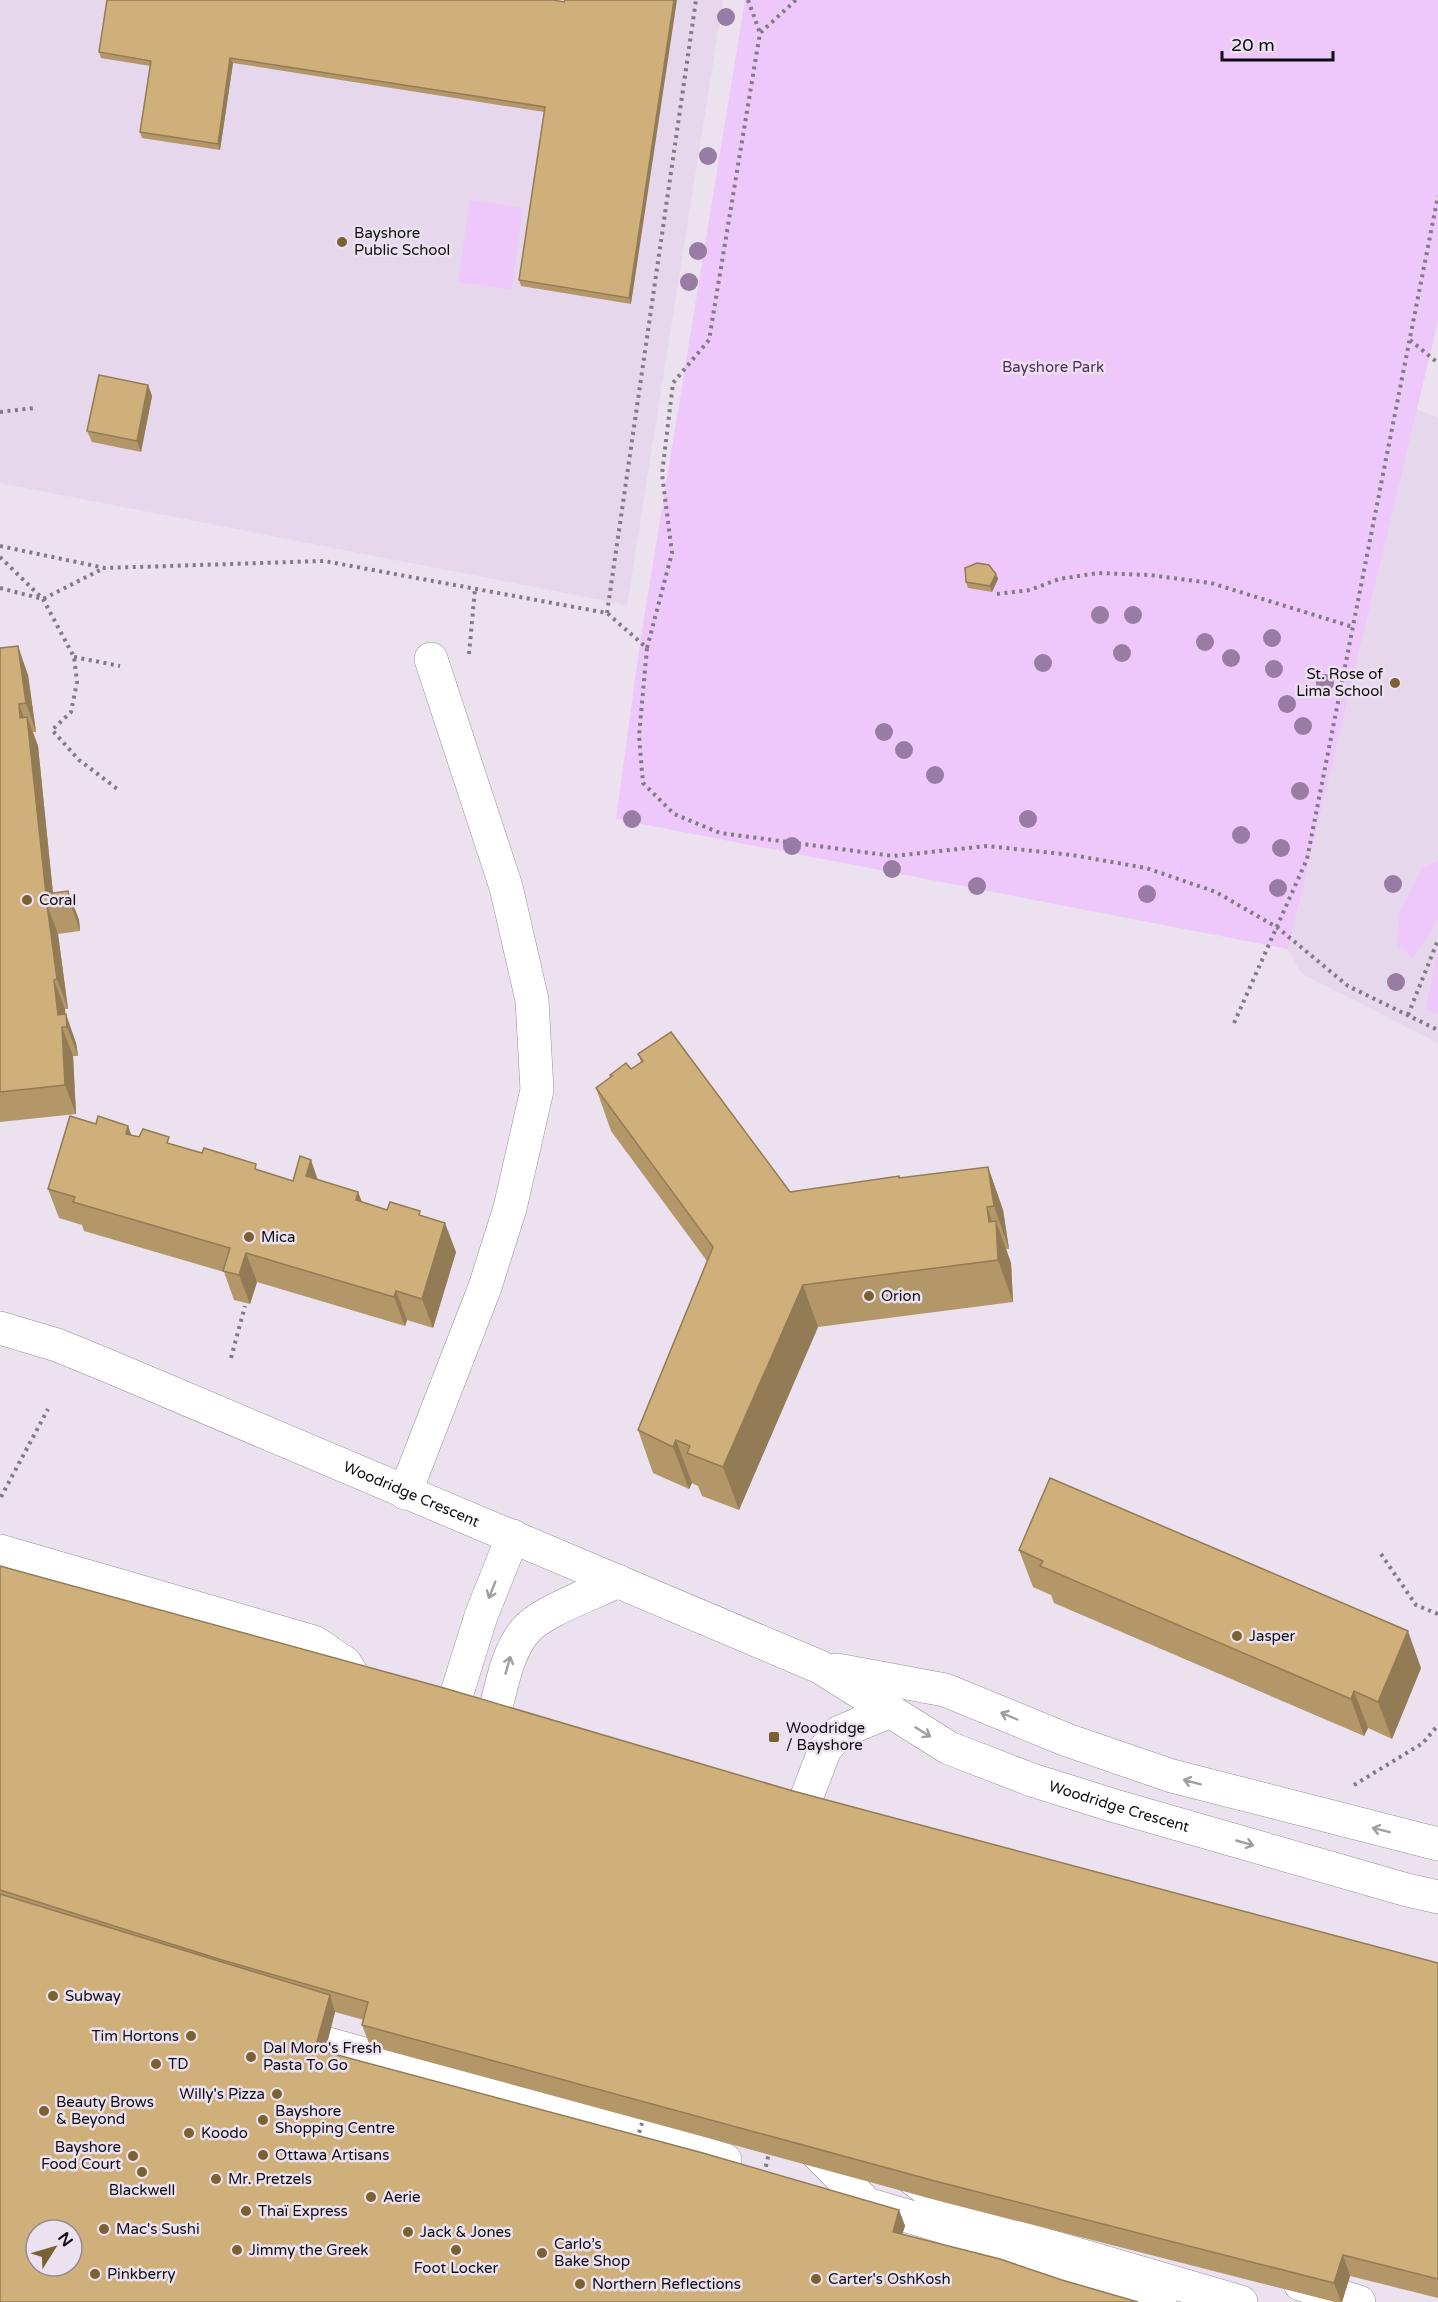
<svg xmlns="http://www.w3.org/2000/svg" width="1438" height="2302" font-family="'Varela Round',sans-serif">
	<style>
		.built { fill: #e6d7ec }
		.green { fill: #eec8fa }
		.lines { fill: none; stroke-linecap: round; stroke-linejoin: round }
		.minor-casing { stroke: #988e9b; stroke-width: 34 }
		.path { stroke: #817b84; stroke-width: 4; stroke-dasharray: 3 4.5; stroke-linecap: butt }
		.minor { stroke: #fff; stroke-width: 33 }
		.path-bridge { stroke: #817b84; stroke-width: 4; stroke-dasharray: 3 4.5; stroke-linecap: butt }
		.tree { fill: #997ca3 }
		.wall { fill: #b39769 }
		.shaded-wall { fill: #927b55 }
		.building { fill: #d0b07a; stroke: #927b55; stroke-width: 1.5; fill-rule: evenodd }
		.oneway { stroke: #9f9ea0 }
		.poi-dot { fill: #7b6132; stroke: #ebe1ef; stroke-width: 2 }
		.labels { text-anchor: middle; stroke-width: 5; stroke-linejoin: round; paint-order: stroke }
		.poi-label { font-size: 15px; fill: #100d11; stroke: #ebe1ef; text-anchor: start }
		.park-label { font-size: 15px; fill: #562965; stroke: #ebe1ef }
		.street-label { font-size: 15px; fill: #100d11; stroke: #ebe1ef }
	</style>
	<rect width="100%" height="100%" fill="#ebe1ef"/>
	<g class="built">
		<polygon points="0,0 723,0 627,605 0,483"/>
		<polygon points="1416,409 1438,418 1438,1043 1301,973 1288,949"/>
	</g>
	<g class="green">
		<polygon points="745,0 1438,0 1438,321 1288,949 616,819 640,643"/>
		<polygon points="470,200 523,208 511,290 458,282"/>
		<polygon points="1438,860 1438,919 1413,958 1397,945 1399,913 1423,868"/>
		<polygon points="1438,948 1438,1014 1426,1009"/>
	</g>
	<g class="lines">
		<g class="minor-casing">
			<g id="minor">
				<path id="s1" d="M0,1328L57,1345L106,1365L820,1667L949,1748L1032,1780L1115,1806L1407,1890L1438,1897"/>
				<polyline points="405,1493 485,1287 510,1208 537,1090 532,1000 506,887 431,659"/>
				<polyline points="0,1551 314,1642 345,1663 358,1684"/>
				<polyline points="837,1670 945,1690 1067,1740 1172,1776 1438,1844"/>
				<polyline points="452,1709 481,1616 513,1536"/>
				<path d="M492,1722C501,1692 505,1655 525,1631C540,1612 594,1593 618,1581"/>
				<polyline points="801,1812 825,1749 840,1732 890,1711"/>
				<polyline points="285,2032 497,2091 725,2160"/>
				<polyline points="807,2143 867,2204 974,2236"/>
				<polyline points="907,2174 957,2213 977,2225 1241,2302"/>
				<polyline points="951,2231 986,2252 1160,2302"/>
				<polyline points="1300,2284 1359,2302"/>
			</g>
		</g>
		<g class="path">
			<polyline points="748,0 760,33"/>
			<polyline points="1410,340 1438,363"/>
			<polyline points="0,412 34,408"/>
			<polyline points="0,546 105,568 324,561 607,613 647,648 639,736 643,783 674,814 720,833 893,856 987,846 1072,855 1146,868 1216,892 1278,928 1348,986 1438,1030"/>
			<polyline points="0,557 43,599 74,657 77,682 71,712 52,730 79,760 120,791"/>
			<polyline points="0,588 43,599 104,568"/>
			<polyline points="997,594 1030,590 1059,579 1098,573 1149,575 1211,583 1353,627"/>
			<polyline points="607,613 696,0"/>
			<polyline points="647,648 672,553 662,474 673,383 709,340 760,33 796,0"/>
			<polyline points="469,654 475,589"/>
			<polyline points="74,657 120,666"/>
			<polyline points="1408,1015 1438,940"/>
			<polyline points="1234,1023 1307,859 1438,196"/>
			<polyline points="231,1358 245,1306"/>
			<polyline points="1,1497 48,1409"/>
			<polyline points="1381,1554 1416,1605 1438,1614"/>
			<polyline points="1354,1785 1423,1743 1438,1725"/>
		</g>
		<use href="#minor" class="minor"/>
		<g class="path-bridge">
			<polyline points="637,2140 642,2123"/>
			<polyline points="764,2174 769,2153"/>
		</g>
	</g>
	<g class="tree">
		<circle cx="726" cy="17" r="9"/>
		<circle cx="708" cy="156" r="9"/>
		<circle cx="698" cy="251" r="9"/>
		<circle cx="689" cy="282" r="9"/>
		<circle cx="1100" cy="615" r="9"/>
		<circle cx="1133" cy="615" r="9"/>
		<circle cx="1272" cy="638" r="9"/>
		<circle cx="1205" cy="642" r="9"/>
		<circle cx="1122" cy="653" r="9"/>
		<circle cx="1231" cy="658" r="9"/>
		<circle cx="1043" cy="663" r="9"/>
		<circle cx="1274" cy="669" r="9"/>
		<circle cx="1325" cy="683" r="9"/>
		<circle cx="1287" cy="704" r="9"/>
		<circle cx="1303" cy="726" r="9"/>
		<circle cx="884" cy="732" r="9"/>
		<circle cx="904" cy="750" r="9"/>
		<circle cx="935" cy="775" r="9"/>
		<circle cx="1300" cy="791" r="9"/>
		<circle cx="632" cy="819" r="9"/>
		<circle cx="1028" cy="819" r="9"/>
		<circle cx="1241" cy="835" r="9"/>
		<circle cx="792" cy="846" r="9"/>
		<circle cx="1281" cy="848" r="9"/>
		<circle cx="892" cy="869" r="9"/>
		<circle cx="1393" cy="884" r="9"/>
		<circle cx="977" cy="886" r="9"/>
		<circle cx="1278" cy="888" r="9"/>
		<circle cx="1147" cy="894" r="9"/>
		<circle cx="1396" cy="982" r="9"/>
	</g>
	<g class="wall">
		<polygon points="553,0 631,304 521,286 519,280 544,112 233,63 220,150 142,138 140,132 150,66 101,58 99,52"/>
		<polygon points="148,385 152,396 141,452 92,442 87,431"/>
		<polygon points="996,574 998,579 992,592 968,588 966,582"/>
		<polygon points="0,648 28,675 36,732 33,732 38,746 53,893 68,891 79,920 80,931 58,934 68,1009 65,1009 65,1014 76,1043 78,1056 73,1056 76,1114 0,1122"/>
		<polygon points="638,1054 790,1192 988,1167 1003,1210 1009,1249 1006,1249 1011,1263 1013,1302 818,1327 739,1510 702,1496 698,1486 692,1483 689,1489 653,1473 638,1430 707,1261 611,1131 596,1088 611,1077 610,1075 631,1069 641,1062"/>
		<polygon points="96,1124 132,1135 171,1144 293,1181 318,1180 358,1192 362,1202 373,1206 387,1210 422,1216 456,1252 433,1328 407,1320 405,1326 257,1282 250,1304 234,1300 224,1272 84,1231 82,1225 59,1218 48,1189"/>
		<polygon points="1019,1550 1421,1668 1392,1739 1368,1728 1364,1736 1054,1603 1051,1595 1033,1587"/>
		<polygon points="0,1566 793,1791 1438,1963 1438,2298 1350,2276 1342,2302 1335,2302 943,2202 370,2046 362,2025 364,2020 335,2012 325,2052 899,2210 905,2226 902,2234 1062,2280 0,2302"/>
	</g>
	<g class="shaded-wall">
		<polygon points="674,0 677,0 631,304 629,298"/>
		<polygon points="230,58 233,63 220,150 218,144"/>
		<polygon points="148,385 152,396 141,452 137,441"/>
		<polygon points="996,574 998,579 992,592 990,586"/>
		<polygon points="18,646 28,675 36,732 26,703"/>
		<polygon points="19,704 29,732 27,717 38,746 54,904 46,894"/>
		<polygon points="68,891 79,920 80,931 70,902"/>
		<polygon points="47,905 58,934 68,1009 57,979"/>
		<polygon points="54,980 65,1009 67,1027 58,1015"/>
		<polygon points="66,1014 76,1043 78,1056 67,1027"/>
		<polygon points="62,1027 73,1056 76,1114 65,1085"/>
		<polygon points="128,1126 139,1155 126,1134"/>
		<polygon points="311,1160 321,1189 306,1176"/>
		<polygon points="988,1167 1003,1210 1009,1249 994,1206"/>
		<polygon points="358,1192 369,1221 356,1200"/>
		<polygon points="987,1207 996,1233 996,1221 1011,1263 1013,1302 998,1260 989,1222"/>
		<polygon points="445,1223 456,1252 433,1328 422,1299"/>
		<polygon points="246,1253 257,1282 250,1304 239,1275"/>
		<polygon points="803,1285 818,1327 739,1510 723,1467"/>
		<polygon points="396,1291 407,1320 405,1326 394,1297"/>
		<polygon points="676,1440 692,1483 689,1489 673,1447"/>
		<polygon points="1408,1631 1421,1668 1392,1739 1378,1702"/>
		<polygon points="1354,1691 1368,1728 1364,1736 1351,1699"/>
		<polygon points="330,1995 335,2012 321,2066 315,2049"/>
		<polygon points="899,2210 905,2226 898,2248 893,2232"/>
		<polygon points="1343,2255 1350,2276 1342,2302 1341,2302 1334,2283"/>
	</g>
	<g class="building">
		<polygon points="107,0 553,0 564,2 565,0 674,0 629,298 519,280 545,107 230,58 218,144 140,132 151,61 99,52"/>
		<polygon points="99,375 148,385 137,441 87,431"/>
		<polygon points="977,563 989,565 996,574 990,586 966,582 965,568"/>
		<polygon points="18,646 26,703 19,704 20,718 27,717 46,894 68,891 70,902 47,905 57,979 54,980 58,1015 66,1014 67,1027 62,1027 65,1085 0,1092 0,648"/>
		<polygon points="671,1032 790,1192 899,1176 899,1178 988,1167 994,1206 987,1207 989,1222 996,1221 998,1260 803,1285 723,1467 687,1453 690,1446 676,1440 673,1447 638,1430 713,1247 596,1088 612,1076 610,1075 626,1063 631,1069 643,1061 638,1054"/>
		<polygon points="70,1116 96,1124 98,1116 128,1126 126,1134 139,1137 143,1129 169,1137 167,1143 202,1153 204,1148 256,1164 255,1169 293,1181 300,1156 311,1160 306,1176 358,1192 356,1200 387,1210 390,1202 420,1211 419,1215 445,1223 422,1299 396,1291 394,1297 246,1253 239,1275 223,1271 230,1248 73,1202 75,1197 48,1189"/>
		<polygon points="1050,1478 1408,1631 1378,1702 1354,1691 1351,1699 1040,1566 1043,1561 1019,1550"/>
		<polygon points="0,1566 444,1688 793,1791 1438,1963 1438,2279 1343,2255 1334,2283 935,2181 362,2025 368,2002 222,1960 0,1890"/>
		<path d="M0,1894L330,1995L315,2049L703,2153L899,2210L893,2232L1000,2259L1062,2280L1138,2302H0ZM36,2230H72V2266H36Z"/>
	</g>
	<defs><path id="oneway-shaft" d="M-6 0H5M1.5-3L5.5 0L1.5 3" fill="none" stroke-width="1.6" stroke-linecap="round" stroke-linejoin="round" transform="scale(1.5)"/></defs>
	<g class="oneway">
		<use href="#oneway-shaft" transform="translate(492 1590) rotate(112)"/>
		<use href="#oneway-shaft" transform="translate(508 1665) rotate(-74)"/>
		<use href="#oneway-shaft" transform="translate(1009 1716) rotate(-157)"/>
		<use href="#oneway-shaft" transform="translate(923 1732) rotate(32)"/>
		<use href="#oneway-shaft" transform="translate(1192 1782) rotate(-165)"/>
		<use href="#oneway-shaft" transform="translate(1381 1830) rotate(-166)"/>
		<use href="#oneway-shaft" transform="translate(1245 1843) rotate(16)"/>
	</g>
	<g class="poi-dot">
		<circle cx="342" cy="242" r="6"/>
		<circle cx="1395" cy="683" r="6"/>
		<circle cx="27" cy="900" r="6"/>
		<circle cx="249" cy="1237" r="6"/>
		<circle cx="869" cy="1296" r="6"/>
		<circle cx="1237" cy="1636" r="6"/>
		<rect x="768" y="1731" width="12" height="12" rx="3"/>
		<circle cx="53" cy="1996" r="6"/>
		<circle cx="191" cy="2036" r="6"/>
		<circle cx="251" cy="2057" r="6"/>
		<circle cx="156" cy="2064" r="6"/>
		<circle cx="277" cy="2094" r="6"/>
		<circle cx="44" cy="2111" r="6"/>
		<circle cx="263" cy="2120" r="6"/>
		<circle cx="189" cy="2133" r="6"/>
		<circle cx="263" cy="2155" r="6"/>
		<circle cx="133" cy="2156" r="6"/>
		<circle cx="142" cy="2172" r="6"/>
		<circle cx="216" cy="2179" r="6"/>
		<circle cx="371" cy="2197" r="6"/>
		<circle cx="246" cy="2211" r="6"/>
		<circle cx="104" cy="2229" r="6"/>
		<circle cx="408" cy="2232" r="6"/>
		<circle cx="237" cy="2250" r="6"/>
		<circle cx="456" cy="2250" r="6"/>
		<circle cx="542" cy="2253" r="6"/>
		<circle cx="95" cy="2274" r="6"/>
		<circle cx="816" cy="2279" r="6"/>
		<circle cx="580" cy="2284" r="6"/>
	</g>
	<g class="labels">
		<g class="poi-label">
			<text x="354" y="238">Bayshore<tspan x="354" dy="17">Public School</tspan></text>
			<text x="1383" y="679" text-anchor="end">St. Rose of<tspan x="1383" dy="17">Lima School</tspan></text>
			<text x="39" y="905">Coral</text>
			<text x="261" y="1242">Mica</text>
			<text x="881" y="1301">Orion</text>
			<text x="1249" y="1641">Jasper</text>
			<text x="786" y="1733">Woodridge<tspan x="786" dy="17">/ Bayshore</tspan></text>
			<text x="65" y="2001">Subway</text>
			<text x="179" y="2041" text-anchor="end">Tim Hortons</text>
			<text x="263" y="2053">Dal Moro's Fresh<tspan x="263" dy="17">Pasta To Go</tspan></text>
			<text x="168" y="2069">TD</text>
			<text x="265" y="2099" text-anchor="end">Willy's Pizza</text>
			<text x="56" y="2107">Beauty Brows<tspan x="56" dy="17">&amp; Beyond</tspan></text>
			<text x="275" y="2116">Bayshore<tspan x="275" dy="17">Shopping Centre</tspan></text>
			<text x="201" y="2138">Koodo</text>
			<text x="121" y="2152" text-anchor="end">Bayshore<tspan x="121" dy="17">Food Court</tspan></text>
			<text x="275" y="2160">Ottawa Artisans</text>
			<text x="228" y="2184">Mr. Pretzels</text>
			<text x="142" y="2195" text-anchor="middle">Blackwell</text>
			<text x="383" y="2202">Aerie</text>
			<text x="258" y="2216">Thaï Express</text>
			<text x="116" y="2234">Mac's Sushi</text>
			<text x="420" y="2237">Jack &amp; Jones</text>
			<text x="554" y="2249">Carlo’s<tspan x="554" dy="17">Bake Shop</tspan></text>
			<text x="249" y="2255">Jimmy the Greek</text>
			<text x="456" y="2273" text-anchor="middle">Foot Locker</text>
			<text x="107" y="2279">Pinkberry</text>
			<text x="828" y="2284">Carter's OshKosh</text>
			<text x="592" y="2289">Northern Reflections</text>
		</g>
		<g class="park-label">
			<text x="1053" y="372">Bayshore Park</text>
		</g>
		<g class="street-label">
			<text dy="5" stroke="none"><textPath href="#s1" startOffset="444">Woodridge Crescent</textPath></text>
			<text dy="5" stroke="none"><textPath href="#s1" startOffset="1220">Woodridge Crescent</textPath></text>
		</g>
	</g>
	<g transform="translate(54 2248) rotate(53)"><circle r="28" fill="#ebe1ef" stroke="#938c96" stroke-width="1.5"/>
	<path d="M0-4.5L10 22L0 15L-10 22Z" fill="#7b6132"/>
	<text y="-9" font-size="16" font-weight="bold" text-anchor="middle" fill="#100d11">N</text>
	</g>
	<path d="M1222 51v9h111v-9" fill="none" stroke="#100d11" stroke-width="3"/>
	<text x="1231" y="51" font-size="18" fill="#100d11" stroke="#ebe1ef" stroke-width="4.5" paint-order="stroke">20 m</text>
</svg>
